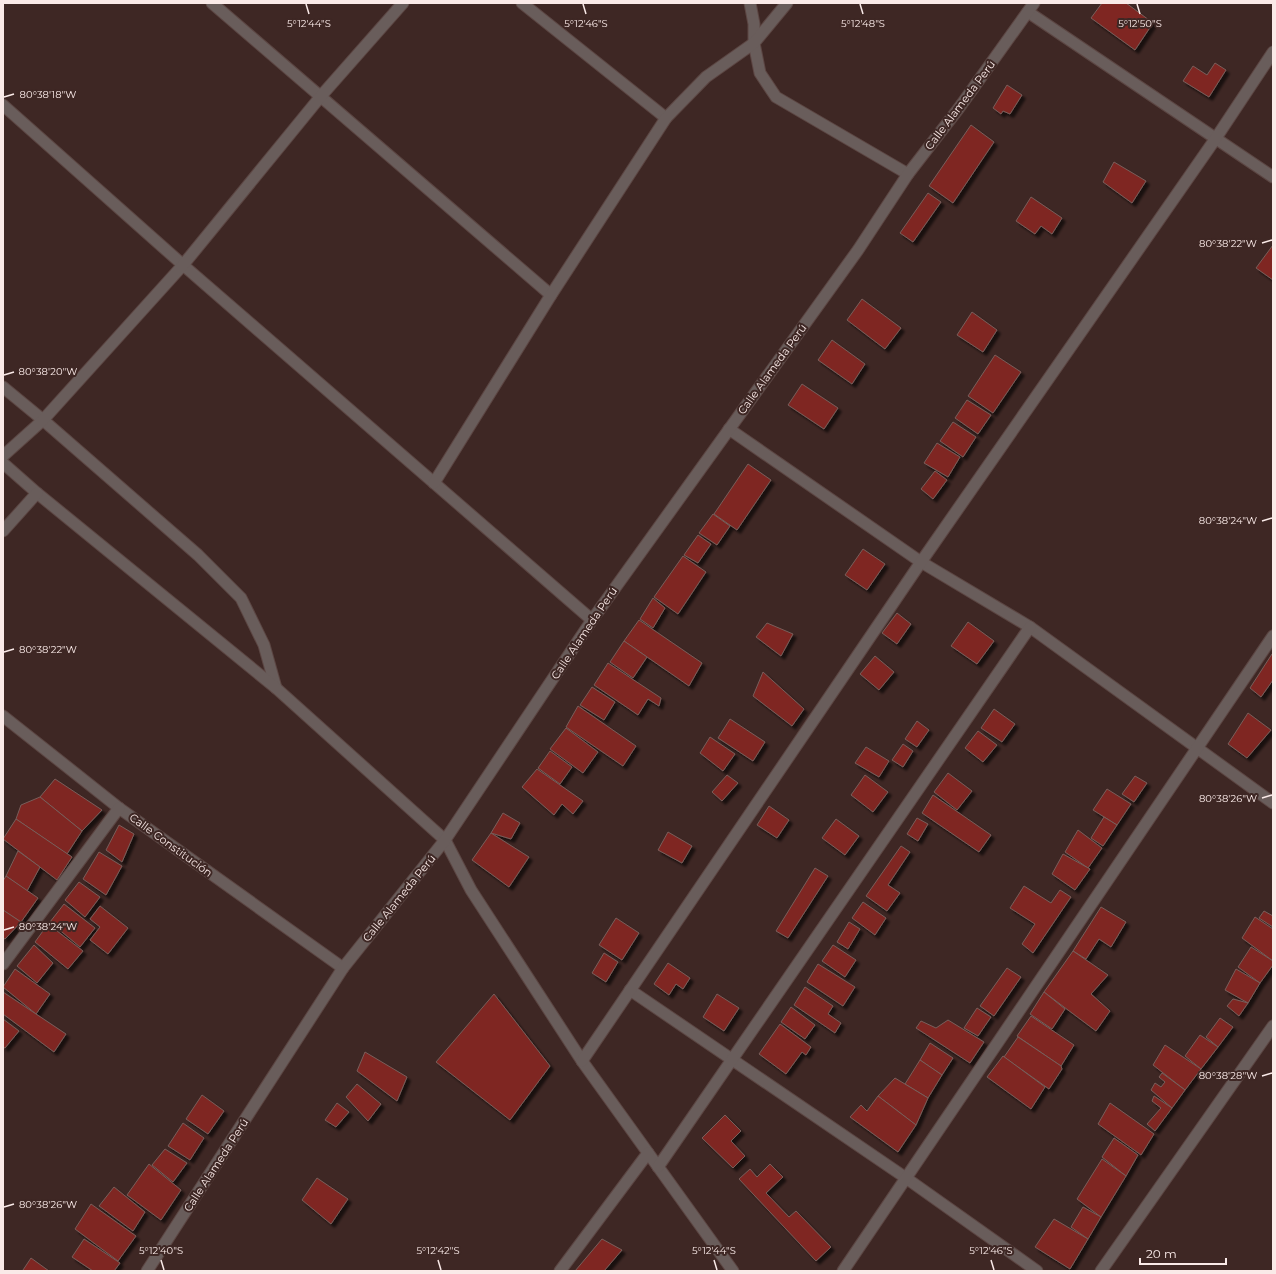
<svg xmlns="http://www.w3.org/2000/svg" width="1276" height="1274" font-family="Montserrat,sans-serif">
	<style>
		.building { fill: #7f2521; stroke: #795e5a; filter: url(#shadow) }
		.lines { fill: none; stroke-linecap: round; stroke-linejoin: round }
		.minor-casing { stroke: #5c4643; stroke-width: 13 }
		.minor { stroke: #695d5b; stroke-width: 11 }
		.ticks { fill: none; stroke: #faeae8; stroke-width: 1.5 }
		.labels { text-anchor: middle; stroke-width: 4; stroke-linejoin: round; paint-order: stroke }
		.street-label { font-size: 11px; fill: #faeae8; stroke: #3e2724 }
		.ticks-label { font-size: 10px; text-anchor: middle; fill: #faeae8; stroke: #3e2724; stroke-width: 4; stroke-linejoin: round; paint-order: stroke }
	</style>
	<defs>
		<filter id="shadow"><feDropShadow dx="3.5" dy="3.5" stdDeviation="1" flood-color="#0009"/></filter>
	</defs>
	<rect width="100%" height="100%" fill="#3e2724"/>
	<g class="building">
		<polygon points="1102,3 1126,3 1153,23 1135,50 1091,18"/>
		<polygon points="1215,63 1226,70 1209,97 1183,81 1193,66 1207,75"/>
		<polygon points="1007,85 1022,95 1010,114 1003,111 1001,114 993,108"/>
		<polygon points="971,125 994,142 953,203 929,186"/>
		<polygon points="1114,162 1146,181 1132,203 1103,182"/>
		<polygon points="928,193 941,202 913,242 900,233"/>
		<polygon points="1031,197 1062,218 1052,234 1041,226 1035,234 1016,221"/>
		<polygon points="1273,245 1273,280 1256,268"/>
		<polygon points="862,299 901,328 885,349 847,320"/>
		<polygon points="972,312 997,330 983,352 957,335"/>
		<polygon points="832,340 865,364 852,384 818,360"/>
		<polygon points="995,355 1021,372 993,413 968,396"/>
		<polygon points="802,384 838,408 824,429 788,405"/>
		<polygon points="967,400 991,415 978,434 955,418"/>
		<polygon points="953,422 976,437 963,457 940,441"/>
		<polygon points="937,443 960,457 948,477 924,463"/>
		<polygon points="748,464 771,480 737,530 714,514"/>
		<polygon points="935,471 947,480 933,499 921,489"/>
		<polygon points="713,514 730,526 717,545 699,533"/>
		<polygon points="698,535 711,544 698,563 684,555"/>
		<polygon points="863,549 885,564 867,590 845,575"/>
		<polygon points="683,556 706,572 678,614 654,597"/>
		<polygon points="653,598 665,608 653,628 640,619"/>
		<polygon points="897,613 911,624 897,644 882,633"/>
		<polygon points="639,620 702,663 689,686 624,641"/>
		<polygon points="968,622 994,641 977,664 951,646"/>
		<polygon points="767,623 793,634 781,656 756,637"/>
		<polygon points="624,641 647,657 633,678 610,662"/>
		<polygon points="1272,654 1273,655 1273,680 1261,697 1250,688"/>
		<polygon points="875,656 894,672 879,690 860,674"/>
		<polygon points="608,663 661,698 659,706 648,699 638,715 594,685"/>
		<polygon points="763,672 804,709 792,726 753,696"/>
		<polygon points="592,687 615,702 604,720 580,705"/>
		<polygon points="578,706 636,746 623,766 566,727"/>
		<polygon points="994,709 1015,724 1002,742 981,728"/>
		<polygon points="1248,713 1271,730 1247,758 1228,744"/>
		<polygon points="730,719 765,742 753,761 718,738"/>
		<polygon points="917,721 929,730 917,747 905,739"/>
		<polygon points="566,728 598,752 583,773 550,749"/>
		<polygon points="978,731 997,745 983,762 965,748"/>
		<polygon points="710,737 735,754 723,771 700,753"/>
		<polygon points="903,744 913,751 903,767 892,760"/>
		<polygon points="866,747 889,761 879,777 855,763"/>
		<polygon points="550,751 572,767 560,784 538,768"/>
		<polygon points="537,769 583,801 573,814 562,804 554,815 522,787"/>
		<polygon points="948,773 972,791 957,810 934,792"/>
		<polygon points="727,775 738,783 722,801 712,792"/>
		<polygon points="865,775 888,792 873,812 851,795"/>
		<polygon points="1135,776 1147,783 1134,802 1122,794"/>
		<polygon points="55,779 102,810 82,831 40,797"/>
		<polygon points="1107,789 1131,804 1117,825 1093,810"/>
		<polygon points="933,795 991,835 979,852 922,813"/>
		<polygon points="40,797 82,831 67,854 16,819 21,805"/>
		<polygon points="769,806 789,820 777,838 757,825"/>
		<polygon points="503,813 520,823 511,839 491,833"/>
		<polygon points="1104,817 1117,825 1103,846 1091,838"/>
		<polygon points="917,818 928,824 918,841 907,834"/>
		<polygon points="16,819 72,857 57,880 3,839"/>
		<polygon points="836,819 859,836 845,855 822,838"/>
		<polygon points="119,825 134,834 122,862 106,850"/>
		<polygon points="1078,830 1102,848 1088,868 1065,852"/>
		<polygon points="668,832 692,846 682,863 658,850"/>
		<polygon points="491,833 529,857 509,887 472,860"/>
		<polygon points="901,846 910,852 888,885 900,893 887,911 866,896"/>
		<polygon points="18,851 40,867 27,891 6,876"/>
		<polygon points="99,852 122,866 106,895 83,879"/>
		<polygon points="1063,854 1090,869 1075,890 1052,874"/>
		<polygon points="815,868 828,876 788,938 776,931"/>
		<polygon points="6,876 38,898 21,922 3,910 3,881"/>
		<polygon points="79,882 100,897 85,917 65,900"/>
		<polygon points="1024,886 1051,903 1060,890 1071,897 1033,953 1022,944 1035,924 1010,908"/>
		<polygon points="863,902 886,918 875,935 852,918"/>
		<polygon points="64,904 95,928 80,947 50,922"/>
		<polygon points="100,906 128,928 108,954 90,940 100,927 90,919"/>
		<polygon points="1101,907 1126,922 1111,947 1099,939 1086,959 1073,951"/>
		<polygon points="3,910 21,922 5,939 3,938"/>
		<polygon points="1264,911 1273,916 1273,927 1259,918"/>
		<polygon points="1255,917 1273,929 1273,961 1242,938"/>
		<polygon points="616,918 639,933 622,960 599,945"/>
		<polygon points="849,922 860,929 848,949 837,942"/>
		<polygon points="48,924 83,951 68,969 35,942"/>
		<polygon points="34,945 53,963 37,983 17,966"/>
		<polygon points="833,945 856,960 845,977 822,961"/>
		<polygon points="1251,947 1273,961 1273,965 1260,983 1238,967"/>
		<polygon points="1073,951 1108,975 1091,994 1110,1011 1096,1031 1044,992"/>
		<polygon points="604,953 618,962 606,982 592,973"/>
		<polygon points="668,963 690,978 683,989 676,984 669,995 654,984"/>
		<polygon points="818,964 855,987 843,1006 807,982"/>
		<polygon points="1007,968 1021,977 994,1016 980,1006"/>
		<polygon points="15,969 50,994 36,1014 3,987"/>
		<polygon points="1236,969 1260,983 1248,1003 1225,990"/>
		<polygon points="805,987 833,1006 828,1014 841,1023 835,1033 794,1005"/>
		<polygon points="3,992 66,1034 54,1052 3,1014"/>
		<polygon points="1044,992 1065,1009 1052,1029 1030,1014"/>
		<polygon points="494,994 550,1066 510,1120 436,1062"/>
		<polygon points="717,994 739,1008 724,1031 703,1017"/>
		<polygon points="1233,999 1248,1003 1239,1016 1227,1006"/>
		<polygon points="791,1007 815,1025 805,1039 781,1022"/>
		<polygon points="977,1008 991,1017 978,1036 964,1028"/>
		<polygon points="1031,1016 1074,1045 1061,1066 1017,1036"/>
		<polygon points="1220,1018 1233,1027 1218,1047 1206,1037"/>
		<polygon points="3,1019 19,1031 5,1048 3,1047"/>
		<polygon points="948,1020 984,1042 970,1063 916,1028 921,1021 936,1028"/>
		<polygon points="780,1024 811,1047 806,1055 802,1052 786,1074 759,1054"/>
		<polygon points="1200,1035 1218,1047 1201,1069 1185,1056"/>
		<polygon points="1018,1037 1061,1066 1062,1069 1049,1089 1004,1057"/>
		<polygon points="930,1043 953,1058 942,1075 920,1060"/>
		<polygon points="1165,1045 1201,1069 1185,1090 1153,1065"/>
		<polygon points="365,1052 407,1077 397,1101 357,1071"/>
		<polygon points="1003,1056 1045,1087 1031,1109 987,1077"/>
		<polygon points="920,1060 942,1075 928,1098 905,1084"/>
		<polygon points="1162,1073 1185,1090 1172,1108 1151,1090 1155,1083 1161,1087 1165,1082 1159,1077"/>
		<polygon points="895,1078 928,1098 916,1125 878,1096"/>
		<polygon points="357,1084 381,1104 368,1121 346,1097"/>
		<polygon points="202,1095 224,1111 208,1134 186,1119"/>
		<polygon points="878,1096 916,1125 898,1152 850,1117 861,1105 867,1111"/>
		<polygon points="1154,1096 1172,1108 1155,1131 1147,1124 1161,1108 1152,1101"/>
		<polygon points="337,1103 349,1112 336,1127 325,1120"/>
		<polygon points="1110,1103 1154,1134 1141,1155 1098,1124"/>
		<polygon points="725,1115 741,1131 731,1141 745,1156 733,1168 702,1138"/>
		<polygon points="183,1123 204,1138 190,1160 168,1146"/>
		<polygon points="1114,1138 1138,1155 1126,1176 1102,1157"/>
		<polygon points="165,1149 187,1163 173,1182 152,1165"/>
		<polygon points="1102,1159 1126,1176 1101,1217 1077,1199"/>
		<polygon points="149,1164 181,1190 161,1220 127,1195"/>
		<polygon points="770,1164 783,1177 766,1193 789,1217 796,1211 831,1247 816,1261 739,1179 750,1169 757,1177"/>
		<polygon points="317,1178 348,1199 331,1224 302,1200"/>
		<polygon points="114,1187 145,1212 133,1231 99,1206"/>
		<polygon points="91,1204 136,1236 118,1261 75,1229"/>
		<polygon points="1083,1207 1101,1217 1088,1239 1071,1227"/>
		<polygon points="1054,1219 1088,1239 1070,1269 1035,1247"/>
		<polygon points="84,1239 120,1263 114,1271 93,1271 72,1257"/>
		<polygon points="602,1239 622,1250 604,1271 575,1271"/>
		<polygon points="31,1258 49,1271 24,1271 23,1270"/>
	</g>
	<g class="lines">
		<g class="minor-casing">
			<g id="minor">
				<polyline points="212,3 551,295"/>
				<polyline points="522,3 666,118"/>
				<polyline points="750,3 754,24 754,43 760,73 776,97 908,174"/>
				<polyline points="1028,12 1273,177"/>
				<polyline points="3,105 183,265 592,620"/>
				<polyline points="3,387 43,420 198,555 241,598 264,645 276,688"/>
				<polyline points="729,429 921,562 1030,627 1273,803"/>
				<polyline points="3,456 43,420 183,265 321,96 403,3"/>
				<polyline points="3,463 37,493 276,688 445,840 471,890 582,1061 733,1271"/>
				<polyline points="434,483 551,295 666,118 706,77 754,43 787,3"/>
				<polyline points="3,531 37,493"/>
				<polyline points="3,716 119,808 343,968"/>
				<polyline points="3,964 119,808"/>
				<polyline points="630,990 906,1178 1037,1271"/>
				<polyline points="582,1061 921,562 1216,138 1273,52"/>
				<polyline points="658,1167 1030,627"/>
				<polyline points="147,1271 343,968 445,840 592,620 858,250 908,174 959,108 1034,3"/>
				<polyline points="560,1271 648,1153"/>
				<polyline points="843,1271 1273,636"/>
				<polyline points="1101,1271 1273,1026"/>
			</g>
		</g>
		<use href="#minor" class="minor"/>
	</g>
	<path class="ticks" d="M306,4L309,14M583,4L586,14M860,4L863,14M1137,4L1140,14M4,97L14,94M1262,243L1272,240M4,375L14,372M1262,521L1272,518M4,652L14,649M1262,798L1272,795M4,930L14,927M1262,1076L1272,1073M4,1207L14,1204M161,1260L164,1270M438,1260L441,1270M714,1260L717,1270M991,1260L994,1270"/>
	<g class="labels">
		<g class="street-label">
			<text transform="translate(960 105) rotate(-53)" y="4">Calle Alameda Perú</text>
			<text transform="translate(772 369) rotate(-54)" y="4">Calle Alameda Perú</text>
			<text transform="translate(584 633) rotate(-56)" y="4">Calle Alameda Perú</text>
			<text transform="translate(171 845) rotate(36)" y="4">Calle Constitución</text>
			<text transform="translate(399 898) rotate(-51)" y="4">Calle Alameda Perú</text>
			<text transform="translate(216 1165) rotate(-57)" y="4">Calle Alameda Perú</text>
		</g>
	</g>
	<g class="ticks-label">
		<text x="309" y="27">5°12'44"S</text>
		<text x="586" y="27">5°12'46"S</text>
		<text x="863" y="27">5°12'48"S</text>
		<text x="1140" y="27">5°12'50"S</text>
		<text x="48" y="98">80°38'18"W</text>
		<text x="1228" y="247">80°38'22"W</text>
		<text x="48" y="375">80°38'20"W</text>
		<text x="1228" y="524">80°38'24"W</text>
		<text x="48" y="653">80°38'22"W</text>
		<text x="1228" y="802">80°38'26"W</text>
		<text x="48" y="930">80°38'24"W</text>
		<text x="1228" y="1079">80°38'28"W</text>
		<text x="48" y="1208">80°38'26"W</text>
		<text x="161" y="1254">5°12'40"S</text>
		<text x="438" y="1254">5°12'42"S</text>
		<text x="714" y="1254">5°12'44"S</text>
		<text x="991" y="1254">5°12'46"S</text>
	</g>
	<rect width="1276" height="1274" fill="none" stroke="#faeae8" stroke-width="8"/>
	<path d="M1140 1258v6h86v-6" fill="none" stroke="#faeae8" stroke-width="2"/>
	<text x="1146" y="1258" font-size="12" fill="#faeae8" stroke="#3e2724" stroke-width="3" paint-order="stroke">20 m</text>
</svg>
